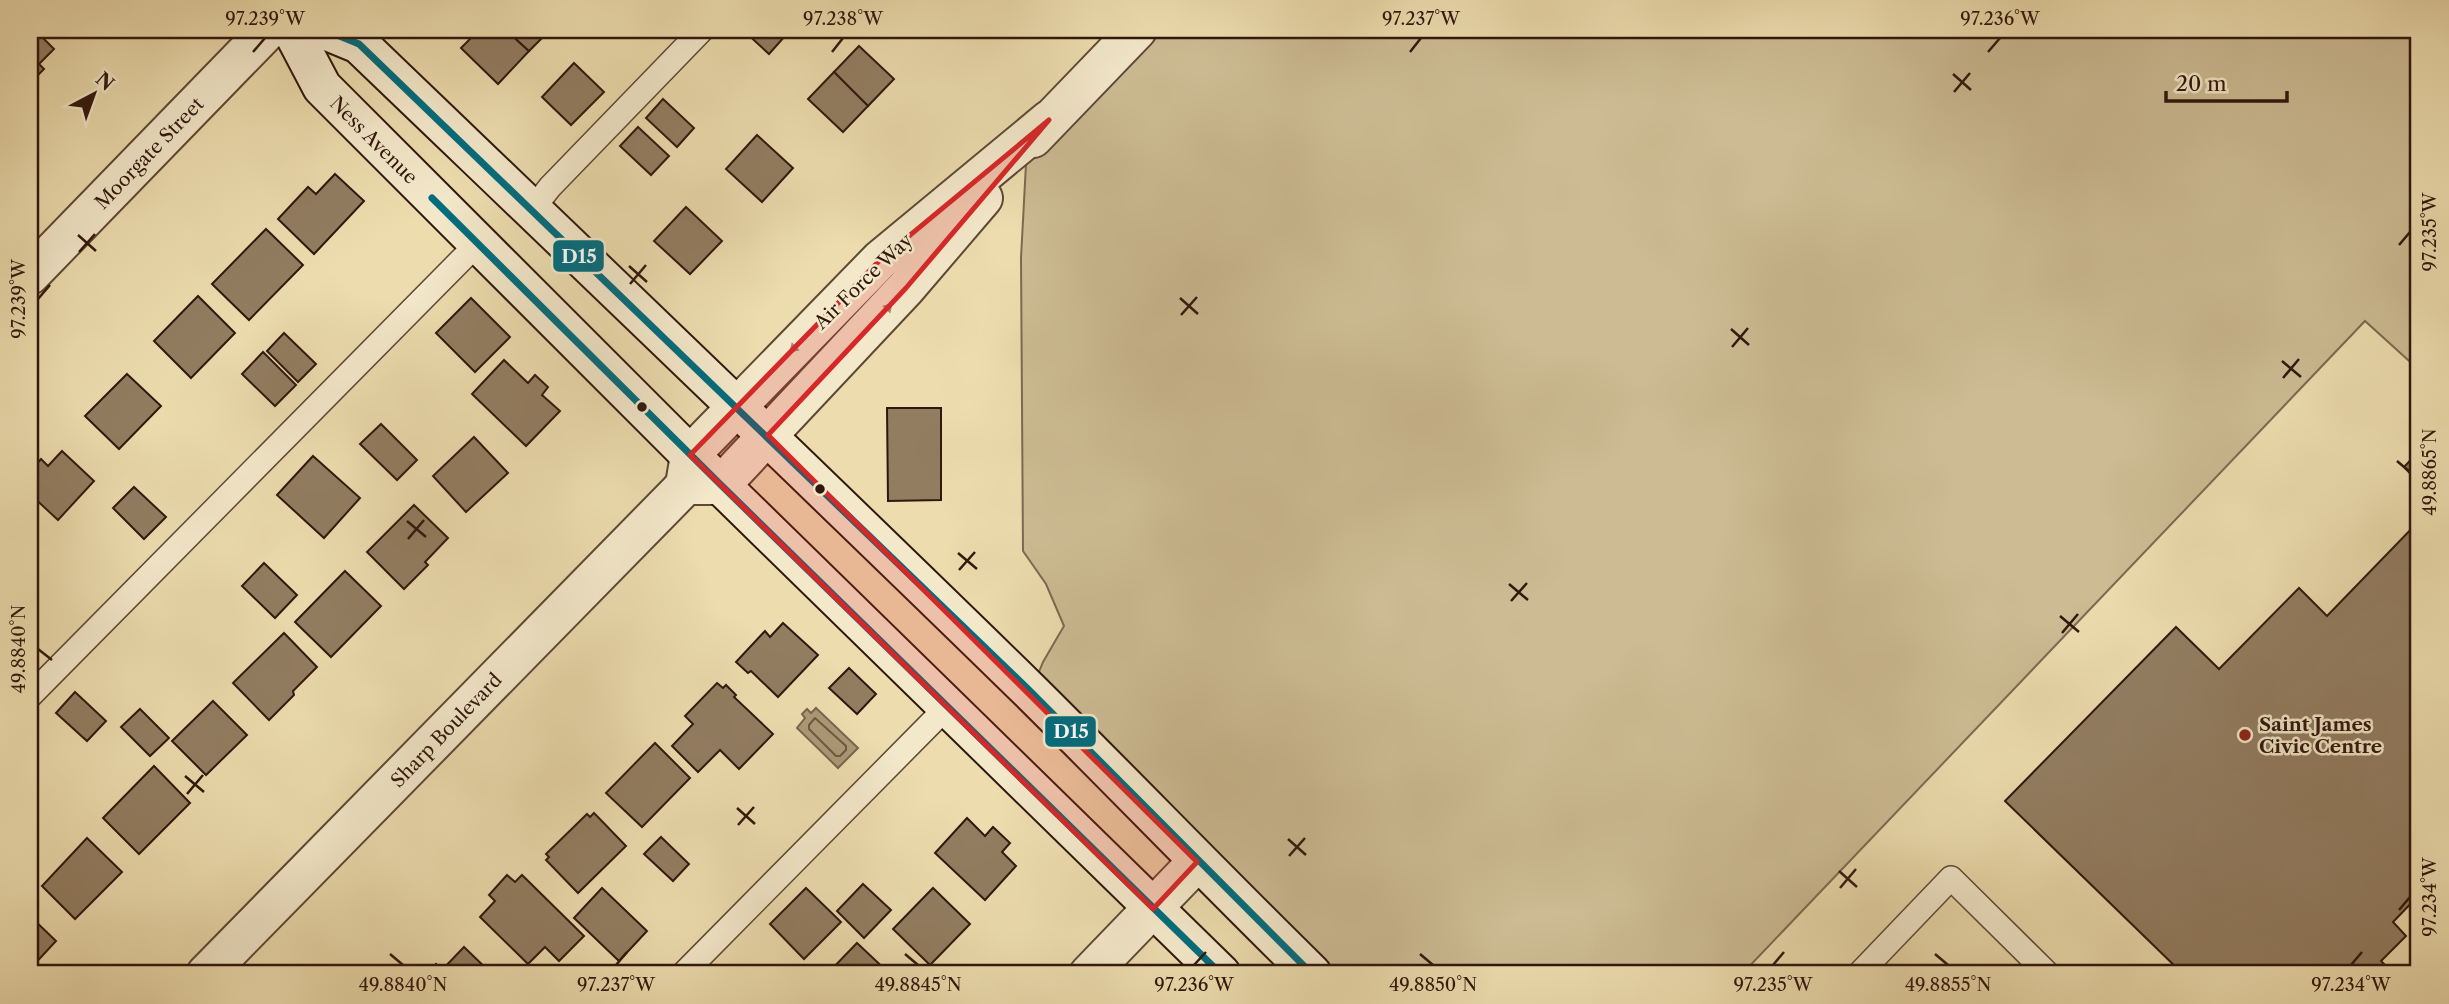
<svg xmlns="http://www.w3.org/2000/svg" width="2449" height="1004" font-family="'Libre Caslon Text',serif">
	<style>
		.green { fill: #ccbb93; stroke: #7e6950; stroke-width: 2 }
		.water { fill: #ac9977; stroke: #7a654d; stroke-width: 2 }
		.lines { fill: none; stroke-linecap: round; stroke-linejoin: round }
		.shore { stroke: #6e5842; stroke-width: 2 }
		.building { fill: #927d61; stroke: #30170d; stroke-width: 2 }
		.lane-casing { stroke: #5f4835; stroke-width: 26 }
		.street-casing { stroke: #5f4835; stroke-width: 42 }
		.secondary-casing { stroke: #30170d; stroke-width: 42 }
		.lane { stroke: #f3e8ca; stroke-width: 23 }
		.street { stroke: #f3e8ca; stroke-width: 38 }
		.secondary { stroke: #f3e8ca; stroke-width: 38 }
		.bus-1-casing { stroke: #f3e8ca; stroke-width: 12 }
		.bus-1 { stroke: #026c7e; stroke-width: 7 }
		.oneway { fill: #9b8a75 }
		.marked { fill: #d62828; fill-opacity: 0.2; stroke: #d62828; stroke-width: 5; stroke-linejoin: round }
		.ticks { fill: none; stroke: #30170d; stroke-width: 2.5 }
		.bus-dot { fill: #30170d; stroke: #f3e8ca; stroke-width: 2.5 }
		.poi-dot { fill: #8f2418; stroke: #f3e8ca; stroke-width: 2.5 }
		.labels { text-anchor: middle; stroke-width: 5; stroke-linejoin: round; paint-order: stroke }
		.street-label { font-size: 19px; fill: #30170d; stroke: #f3e8ca }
		.poi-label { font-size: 19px; font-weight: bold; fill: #30170d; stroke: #f3e8ca; text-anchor: start }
		.line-badge { stroke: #f3e8ca; stroke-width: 2.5 }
		.badge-label { font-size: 19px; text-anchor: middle; font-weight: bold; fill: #fff }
		.neatline { fill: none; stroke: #30170d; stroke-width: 2.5 }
		.ticks-label { font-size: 18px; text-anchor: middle; fill: #30170d }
	</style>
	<rect width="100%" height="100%" fill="#ecdcae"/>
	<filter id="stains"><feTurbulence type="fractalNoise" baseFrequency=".00286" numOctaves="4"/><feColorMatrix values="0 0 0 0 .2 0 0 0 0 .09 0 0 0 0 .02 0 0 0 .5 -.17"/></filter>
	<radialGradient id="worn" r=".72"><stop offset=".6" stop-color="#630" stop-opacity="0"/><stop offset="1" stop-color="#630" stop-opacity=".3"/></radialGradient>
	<polygon class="green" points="1137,30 2419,30 2419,370 2365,321 1742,974 1312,974 1031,692 1043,662 1064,626 1046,584 1023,551 1021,258 1027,145"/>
	<polygon class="water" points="816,708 858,748 838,768 797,728 805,718 802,714 807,709 811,713"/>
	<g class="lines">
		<polygon class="shore" points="815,718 846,746 846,750 840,756 836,756 809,729 809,725"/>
	</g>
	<g class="building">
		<polygon points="30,30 35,30 54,49 39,64 44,69 34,79 30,75"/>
		<polygon points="479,30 506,30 529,51 498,84 461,48"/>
		<polygon points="506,30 550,30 529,51"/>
		<polygon points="743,30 778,30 785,36 769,54"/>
		<polygon points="859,46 894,79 868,106 834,72"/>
		<polygon points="574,63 604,92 571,125 542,97"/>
		<polygon points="834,72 868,106 843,132 808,99"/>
		<polygon points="663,99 694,128 677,147 646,118"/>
		<polygon points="638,127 669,156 651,175 620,146"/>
		<polygon points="757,135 793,168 762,202 726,169"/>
		<polygon points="335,174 364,201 314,254 278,219 308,187 316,194"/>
		<polygon points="686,207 722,241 690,274 654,241"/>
		<polygon points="266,229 303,265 249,320 212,284"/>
		<polygon points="198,296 235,333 191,378 154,341"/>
		<polygon points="471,298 510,337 475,372 436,333"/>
		<polygon points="284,333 316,364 298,382 267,351"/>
		<polygon points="263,352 296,385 275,406 242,374"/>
		<polygon points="504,360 528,383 535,375 548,387 542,395 560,411 526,446 472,394"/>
		<polygon points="127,374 161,406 119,449 85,416"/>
		<polygon points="887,408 941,408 941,500 888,501"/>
		<polygon points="381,424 417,460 397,480 360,444"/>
		<polygon points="474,437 508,473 466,512 433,476"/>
		<polygon points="62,451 94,481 58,520 30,494 30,482 38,473 33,468 41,459 48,466"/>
		<polygon points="2419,451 2419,483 2404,467"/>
		<polygon points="313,456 360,498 324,538 277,495"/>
		<polygon points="134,487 166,517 144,539 113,508"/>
		<polygon points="414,505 448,538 425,562 428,565 404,589 367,552"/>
		<polygon points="2419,521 2419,895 2393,922 2406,936 2381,961 2394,974 2183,974 2005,801 2176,627 2219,669 2299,588 2327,616"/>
		<polygon points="264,563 297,595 275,618 242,586"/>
		<polygon points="345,571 381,606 331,657 295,622"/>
		<polygon points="783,623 818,655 778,697 751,671 748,673 736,662 765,631 770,637"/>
		<polygon points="284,633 317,667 293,691 294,695 269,720 233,683"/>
		<polygon points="849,668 876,694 857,714 829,688"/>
		<polygon points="717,683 723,688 726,685 736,695 734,697 773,734 739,769 720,750 698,772 672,746 693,724 685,716"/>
		<polygon points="75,692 106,721 87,741 56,713"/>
		<polygon points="213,701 247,735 206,775 172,741"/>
		<polygon points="140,709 169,738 150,756 121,727"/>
		<polygon points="655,743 690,778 642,827 606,793"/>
		<polygon points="154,766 190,803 139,854 103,818"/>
		<polygon points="594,813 626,846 578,893 546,860 549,857 546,854 587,814 590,817"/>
		<polygon points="967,818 985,836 993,827 1010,843 1002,852 1016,866 985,900 935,853"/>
		<polygon points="661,837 689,864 673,881 644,854"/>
		<polygon points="87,838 122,872 75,919 42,886"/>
		<polygon points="507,875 515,882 522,875 584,936 559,961 545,947 528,964 480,917 495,901 489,895"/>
		<polygon points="863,884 891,910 864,938 837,911"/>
		<polygon points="602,888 647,931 619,961 574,918"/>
		<polygon points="806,888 841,922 804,959 770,924"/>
		<polygon points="933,888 970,924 930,965 893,929"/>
		<polygon points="30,916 56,941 30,969"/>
		<polygon points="857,943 890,974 827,974"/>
		<polygon points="464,947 492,974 427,974 436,964 442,970"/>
		<polygon points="537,967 545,974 530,974"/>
	</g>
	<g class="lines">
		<g class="lane-casing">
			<g id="lane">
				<polyline points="532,210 550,187 702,30"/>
				<polyline points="30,696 478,243"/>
				<polyline points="683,974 947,707"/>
				<polyline points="1859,974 1951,878 2048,974"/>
			</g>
		</g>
		<g class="street-casing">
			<g id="street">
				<polyline points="1033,138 1137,30"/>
				<polyline points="30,275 268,30"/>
				<polyline points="687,485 721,485 906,288 983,198"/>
				<polyline points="206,974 679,492 685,485 690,455 880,260 1049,120"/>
				<polyline points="1089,974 1197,862"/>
			</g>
		</g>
		<g class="secondary-casing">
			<g id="secondary">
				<polyline points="292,30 322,87 690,455 1221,974"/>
				<path d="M325,30L359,44C583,259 807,473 1029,690C1124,784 1217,881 1312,974"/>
			</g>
		</g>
		<use href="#lane" class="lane"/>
		<use href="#street" class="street"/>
		<use href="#secondary" class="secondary"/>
		<g class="bus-1-casing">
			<g id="bus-1">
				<polyline points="325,30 359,44 1029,690 1312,974"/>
				<polyline points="432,198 721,485 1221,974"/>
			</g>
		</g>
		<use href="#bus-1" class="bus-1"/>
	</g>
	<defs><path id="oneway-solid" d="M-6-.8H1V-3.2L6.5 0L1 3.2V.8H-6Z" transform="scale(1.75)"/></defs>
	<g class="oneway">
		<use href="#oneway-solid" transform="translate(885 311) rotate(-47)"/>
		<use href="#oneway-solid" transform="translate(797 345) rotate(135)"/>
	</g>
	<path class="marked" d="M1049,120L906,288L768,435L1197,862L1153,909L690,455L880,260Z"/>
	<path class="ticks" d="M253,52L265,38M832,52L843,38M1410,52L1421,38M1988,52L2000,38M1953,74L1971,90M1954,92L1970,73M78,235L96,251M2399,245L2410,232M79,252L95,234M629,266L647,282M630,284L646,265M1180,298L1198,314M38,299L50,285M1181,315L1197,297M1731,329L1749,345M1732,347L1748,328M2282,361L2301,377M2283,378L2299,359M2397,461L2410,472M407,521L426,537M408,539L424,520M958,553L977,569M959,570L975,552M1509,584L1528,600M1511,601L1527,583M2060,616L2079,632M2062,633L2078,614M38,649L52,660M185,776L204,792M187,794L203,775M737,808L755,824M738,825L754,807M1288,839L1306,855M1289,856L1305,838M1839,871L1857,887M1840,888L1856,869M2399,910L2410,897M390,954L403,965M905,954L918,965M1420,954L1433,965M1935,954L1948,965M616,965L627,952M1194,965L1206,952M1773,965L1784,952M2351,965L2362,952"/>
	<g class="bus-dot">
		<circle cx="642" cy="407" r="6"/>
		<circle cx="820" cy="489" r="6"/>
	</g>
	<circle class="poi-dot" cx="2245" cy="735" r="7"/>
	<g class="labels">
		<g class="street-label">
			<text transform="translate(374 140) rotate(45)" y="7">Ness Avenue</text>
			<text transform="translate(149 153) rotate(-46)" y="7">Moorgate Street</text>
			<text transform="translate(863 281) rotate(-44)" y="7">Air Force Way</text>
			<text transform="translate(446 730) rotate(-46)" y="7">Sharp Boulevard</text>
		</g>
		<g class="poi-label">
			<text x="2259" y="731">Saint James<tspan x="2259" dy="22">Civic Centre</tspan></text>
		</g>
	</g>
	<g class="line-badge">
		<rect x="552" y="239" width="53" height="34" rx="7" fill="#026c7e"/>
		<rect x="1044" y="715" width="53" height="33" rx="7" fill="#026c7e"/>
	</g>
	<g class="badge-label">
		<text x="579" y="263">D15</text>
		<text x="1071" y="738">D15</text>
	</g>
	<rect width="2449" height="1004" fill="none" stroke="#ecdcae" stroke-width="77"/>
	<g transform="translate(94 94) rotate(41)" stroke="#f3e8ca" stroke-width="5" paint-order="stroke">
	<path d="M0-5L12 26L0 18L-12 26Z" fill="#30170d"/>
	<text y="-10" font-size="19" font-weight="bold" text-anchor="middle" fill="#30170d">N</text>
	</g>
	<path d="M2166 91v10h121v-10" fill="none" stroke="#30170d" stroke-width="3.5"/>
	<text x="2176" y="91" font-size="21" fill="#30170d" stroke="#f3e8ca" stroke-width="5" paint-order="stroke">20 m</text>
	<rect x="38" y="38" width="2372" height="927" class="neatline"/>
	<g class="ticks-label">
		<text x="265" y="25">97.239°W</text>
		<text x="843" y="25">97.238°W</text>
		<text x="1421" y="25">97.237°W</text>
		<text x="2000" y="25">97.236°W</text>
		<text transform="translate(2430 232) rotate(-90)" y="6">97.235°W</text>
		<text transform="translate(19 299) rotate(-90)" y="6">97.239°W</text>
		<text transform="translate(2430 472) rotate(-90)" y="6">49.8865°N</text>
		<text transform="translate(19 649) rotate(-90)" y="6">49.8840°N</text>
		<text transform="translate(2430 897) rotate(-90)" y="6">97.234°W</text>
		<text x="403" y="991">49.8840°N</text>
		<text x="616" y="991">97.237°W</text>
		<text x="918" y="991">49.8845°N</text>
		<text x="1194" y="991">97.236°W</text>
		<text x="1433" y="991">49.8850°N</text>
		<text x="1773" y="991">97.235°W</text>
		<text x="1948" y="991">49.8855°N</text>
		<text x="2351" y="991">97.234°W</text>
	</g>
	<rect width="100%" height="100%" filter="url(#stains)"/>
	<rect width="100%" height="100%" fill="url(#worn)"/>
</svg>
